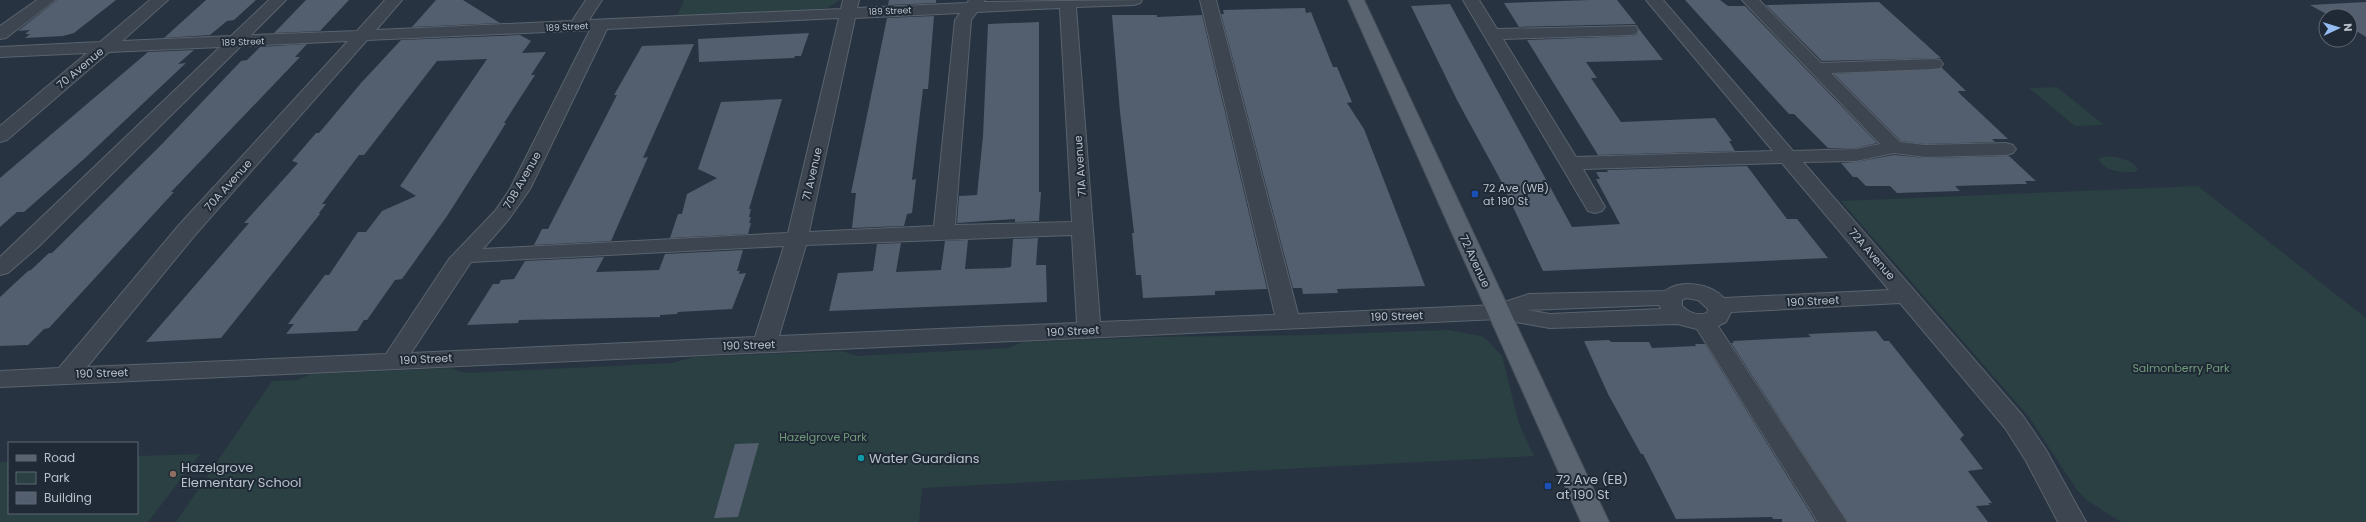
<svg xmlns="http://www.w3.org/2000/svg" width="2366" height="522" font-family="Poppins,sans-serif">
	<style>
		.green { fill: #2a4042 }
		.building { fill: #535e6e }
		.lines { fill: none; stroke-linecap: round; stroke-linejoin: round }
		.minor-casing { stroke: #59636e; stroke-width: 2 }
		.major-casing { stroke: #454e5a; stroke-width: 2 }
		.minor { fill: #3c4550; fill-rule: evenodd }
		.major { fill: #5a6470; fill-rule: evenodd }
		.transit-dot { fill: #1a4fb4; stroke: #202a36; stroke-width: 1.5 }
		.culture-dot { fill: #0f9aa8; stroke: #202a36; stroke-width: 1.5 }
		.education-dot { fill: #8d6e63; stroke: #202a36; stroke-width: 1.5 }
		.labels { text-anchor: middle; stroke-width: 4; stroke-linejoin: round; paint-order: stroke }
		.far-street-label { font-size: 9px; fill: #b8c0cb; stroke: #202a36 }
		.street-label { font-size: 11px; fill: #b8c0cb; stroke: #202a36 }
		.poi-label { font-size: 11px; fill: #b8c0cb; stroke: #202a36; text-anchor: start }
		.park-label { font-size: 11px; fill: #719a79; stroke: #202a36 }
		.near-poi-label { font-size: 13px; fill: #b8c0cb; stroke: #202a36; text-anchor: start }
	</style>
	<rect width="100%" height="100%" fill="#283341"/>
	<g class="green">
		<polygon points="684,0 840,0 827,8 812,10 677,16"/>
		<polygon points="2057,87 2104,125 2075,126 2029,88"/>
		<path d="M2107,156C2119,158 2130,158 2138,169L2135,172C2121,172 2107,173 2098,159Z"/>
		<polygon points="2198,186 2366,318 2366,522 2121,522 2088,501 2077,490 2029,417 1841,201"/>
		<polygon points="1448,330 1481,336 1487,340 1502,356 1519,424 1534,456 922,488 919,522 176,522 272,381 298,380 311,374 450,368 466,373 673,363 693,357 842,351 857,356 1008,348 1023,342 1153,337 1308,335"/>
		<polygon points="200,454 148,522 0,522 0,462 9,462 9,513 137,513 137,456"/>
	</g>
	<g class="building">
		<polygon points="57,0 116,0 74,33 63,36 25,38 30,34 25,34 30,30 18,31"/>
		<polygon points="206,0 256,0 234,20 227,21 210,35 164,38"/>
		<polygon points="306,0 349,0 320,31 274,33"/>
		<polygon points="436,0 463,0 500,23 412,27"/>
		<polygon points="889,0 936,0 936,3 888,5"/>
		<polygon points="1590,0 1617,0 1636,24 1519,27 1504,3"/>
		<polygon points="1685,0 1720,0 1728,6 1745,6 1877,143 1856,148 1828,148 1794,114 1789,114"/>
		<polygon points="1879,2 1941,58 1822,61 1766,5"/>
		<polygon points="2366,2 2366,37 2350,27 2350,16 2330,16 2310,5"/>
		<polygon points="1450,4 1572,227 1620,224 1596,179 1600,179 1596,172 1608,172 1607,170 1747,166 1787,219 1797,219 1828,258 1543,271 1499,177 1458,102 1411,6"/>
		<polygon points="1305,8 1306,13 1311,12 1333,67 1337,67 1352,102 1347,103 1364,129 1425,286 1337,289 1338,293 1303,294 1302,288 1293,288 1221,14 1224,14 1223,10"/>
		<polygon points="1112,15 1157,15 1157,17 1202,15 1267,289 1215,291 1215,295 1143,298 1141,275 1136,275 1132,233 1134,233 1120,112"/>
		<polygon points="934,16 928,89 923,89 912,180 916,179 912,213 907,214 904,226 852,228 856,193 851,193 887,18"/>
		<polygon points="1039,22 1039,192 1041,192 1039,221 1015,222 1015,219 957,223 959,196 977,195 983,136 988,24"/>
		<polygon points="1639,29 1663,60 1586,62 1597,78 1591,78 1621,122 1715,118 1732,141 1729,141 1735,151 1598,155 1527,40 1630,36 1637,35"/>
		<polygon points="809,33 801,56 795,56 794,58 699,62 698,39"/>
		<polygon points="520,35 531,41 522,53 546,52 531,75 535,75 504,123 506,123 488,152 447,216 402,279 395,280 367,320 364,320 357,331 286,334 294,324 288,324 325,275 329,275 358,232 366,232 382,211 416,196 400,186 487,59 437,61 364,155 359,155 322,204 326,204 319,213 320,214 221,338 146,342 249,223 244,223 298,163 292,161 316,133 319,133 361,83 401,40"/>
		<polygon points="307,44 295,57 300,57 171,192 174,192 49,328 44,329 28,345 0,346 0,297 28,271 31,270 49,253 52,253 162,144 241,61 247,60 260,47"/>
		<polygon points="694,44 643,158 648,157 611,241 534,245 542,229 548,229 617,95 614,95 642,46"/>
		<polygon points="194,50 178,64 186,63 84,159 24,212 17,212 0,227 0,178 148,52"/>
		<polygon points="1942,68 1966,91 1958,91 1959,93 2008,139 1992,139 1995,142 1925,144 1901,141 1834,74"/>
		<polygon points="782,99 749,209 751,209 749,217 751,217 749,223 751,223 748,234 670,238 678,214 682,214 687,194 717,178 698,169 721,102"/>
		<polygon points="1894,155 1925,158 2009,156 2036,181 2025,181 2027,184 2021,184 1955,186 1960,191 1897,193 1890,186 1866,186 1857,177 1853,177 1841,163 1856,162"/>
		<polygon points="1038,238 1036,265 1046,265 1047,302 829,311 838,273 873,271 877,244 901,243 896,272 941,270 945,241 968,240 965,269 1004,268 1011,267 1013,239"/>
		<polygon points="743,250 737,271 740,271 739,274 746,273 732,309 678,312 677,314 660,315 660,317 519,320 518,323 467,325 493,284 499,284 501,280 514,279 525,261 604,257 596,272 659,270 665,254"/>
		<polygon points="1876,331 1884,341 1889,341 1964,435 1960,439 1983,469 1968,471 1992,503 1988,503 1990,505 1976,506 1988,522 1848,522 1731,343 1734,343 1733,341 1811,337 1808,334"/>
		<polygon points="1609,340 1611,342 1649,342 1652,348 1696,346 1695,344 1705,344 1816,522 1782,522 1782,519 1773,519 1772,517 1676,519 1643,454 1641,454 1608,394 1584,341"/>
		<polygon points="759,443 738,517 714,518 735,444"/>
	</g>
	<g class="lines">
		<g class="minor-casing">
			<g id="minor">
				<polygon points="37,0 55,0 6,38 0,39 0,26"/>
				<path d="M150,0H168L122,41L231,36L269,0H286L251,35L357,31L385,0H402L376,30L572,21L586,0H602L589,20L841,9L843,0H859L857,8L967,3L969,0H985L984,2L1142,0L1140,3L1134,5L1076,7L1100,322L1275,315L1200,0H1216L1298,314L1495,305L1529,294L1665,291C1680,279 1711,283 1724,298L1889,290L1782,163L1583,169L1605,207L1602,211L1595,213L1588,211L1463,0H1479L1497,29L1636,26L1638,30L1636,34L1630,35L1503,39L1576,157L1773,151L1646,0H1663L1793,151L1856,149L1880,144L1742,0H1759L1821,63L1934,59L1940,60L1943,64L1940,68L1934,69L1831,73L1900,142L1925,145L2006,143L2013,145L2016,149L2013,153L2006,155L1925,157L1894,153L1856,161L1803,162L2023,416L2046,450L2086,522H2058L2026,461L2005,428L1900,303L1731,312L1726,322L1718,326L1847,522H1818L1697,329L1677,324L1550,328L1499,319L0,387V371L59,368L179,225L348,41L241,46L38,247L8,273L0,275V257L220,47L109,52L7,140L0,142V126L87,53L0,57V47L100,42ZM1060,8L1072,222L955,225L971,20L977,12ZM960,13L955,20L934,226L809,232L855,18ZM839,18L788,233L483,249L509,219L530,189L607,29ZM590,30L510,189L495,211L449,259L386,354L87,367L195,235L367,40ZM1072,235L1077,323L779,336L806,245ZM784,246L755,337L411,353L471,262ZM1686,298L1698,300L1708,309L1707,313C1698,316 1689,313 1682,306V300ZM1659,305L1661,309L1550,314L1527,310Z"/>
			</g>
		</g>
		<g class="major-casing">
			<polygon id="major" points="1348,0 1364,0 1609,522 1581,522"/>
		</g>
		<use href="#minor" class="minor"/>
		<use href="#major" class="major"/>
	</g>
	<g class="transit-dot">
		<rect x="1471" y="190" width="8" height="8" rx="2"/>
		<rect x="1544" y="482" width="8" height="8" rx="2"/>
	</g>
	<circle class="culture-dot" cx="861" cy="458" r="4"/>
	<circle class="education-dot" cx="173" cy="474" r="4"/>
	<g class="labels">
		<g class="far-street-label">
			<text transform="translate(890 11) rotate(-2)" y="3">189 Street</text>
			<text transform="translate(567 27) rotate(-3)" y="3">189 Street</text>
			<text transform="translate(243 42) rotate(-2)" y="3">189 Street</text>
		</g>
		<g class="street-label">
			<text transform="translate(80 68) rotate(-40)" y="4">70 Avenue</text>
			<text transform="translate(1080 166) rotate(-94)" y="4">71A Avenue</text>
			<text transform="translate(812 174) rotate(-77)" y="4">71 Avenue</text>
			<text transform="translate(522 180) rotate(-60)" y="4">70B Avenue</text>
			<text transform="translate(228 185) rotate(-48)" y="4">70A Avenue</text>
			<text transform="translate(1872 254) rotate(49)" y="4">72A Avenue</text>
			<text transform="translate(1475 261) rotate(65)" y="4">72 Avenue</text>
			<text transform="translate(1813 301) rotate(-3)" y="4">190 Street</text>
			<text transform="translate(1397 316) rotate(-2)" y="4">190 Street</text>
			<text transform="translate(1073 331) rotate(-3)" y="4">190 Street</text>
			<text transform="translate(749 345) rotate(-2)" y="4">190 Street</text>
			<text transform="translate(426 359) rotate(-3)" y="4">190 Street</text>
			<text transform="translate(102 373) rotate(-2)" y="4">190 Street</text>
		</g>
		<g class="poi-label">
			<text x="1483" y="192">72 Ave (WB)<tspan x="1483" dy="13">at 190 St</tspan></text>
		</g>
		<g class="park-label">
			<text x="2181" y="372">Salmonberry Park</text>
			<text x="823" y="441">Hazelgrove Park</text>
		</g>
		<g class="near-poi-label">
			<text x="869" y="463">Water Guardians</text>
			<text x="181" y="472">Hazelgrove<tspan x="181" dy="15">Elementary School</tspan></text>
			<text x="1556" y="484">72 Ave (EB)<tspan x="1556" dy="15">at 190 St</tspan></text>
		</g>
	</g>
	<rect x="8" y="442" width="130" height="72" fill="#202a36" stroke="#5d6672"/>
	<rect x="16" y="455" width="20" height="6" fill="#5a6470" stroke="#5d6672"/>
	<text x="44" y="462" font-size="12" fill="#b8c0cb">Road</text>
	<rect x="16" y="472" width="20" height="12" fill="#2a4042" stroke="#5d6672"/>
	<text x="44" y="482" font-size="12" fill="#b8c0cb">Park</text>
	<rect x="16" y="492" width="20" height="12" fill="#535e6e" stroke="#5d6672"/>
	<text x="44" y="502" font-size="12" fill="#b8c0cb">Building</text>
	<g transform="translate(2338 28) rotate(86)"><circle r="19" fill="#202a36" stroke="#5d6672"/>
	<path d="M0-3L7 15L0 10L-7 15Z" fill="#95bdf3"/>
	<text y="-6" font-size="11" font-weight="bold" text-anchor="middle" fill="#b8c0cb">N</text>
	</g>
</svg>
